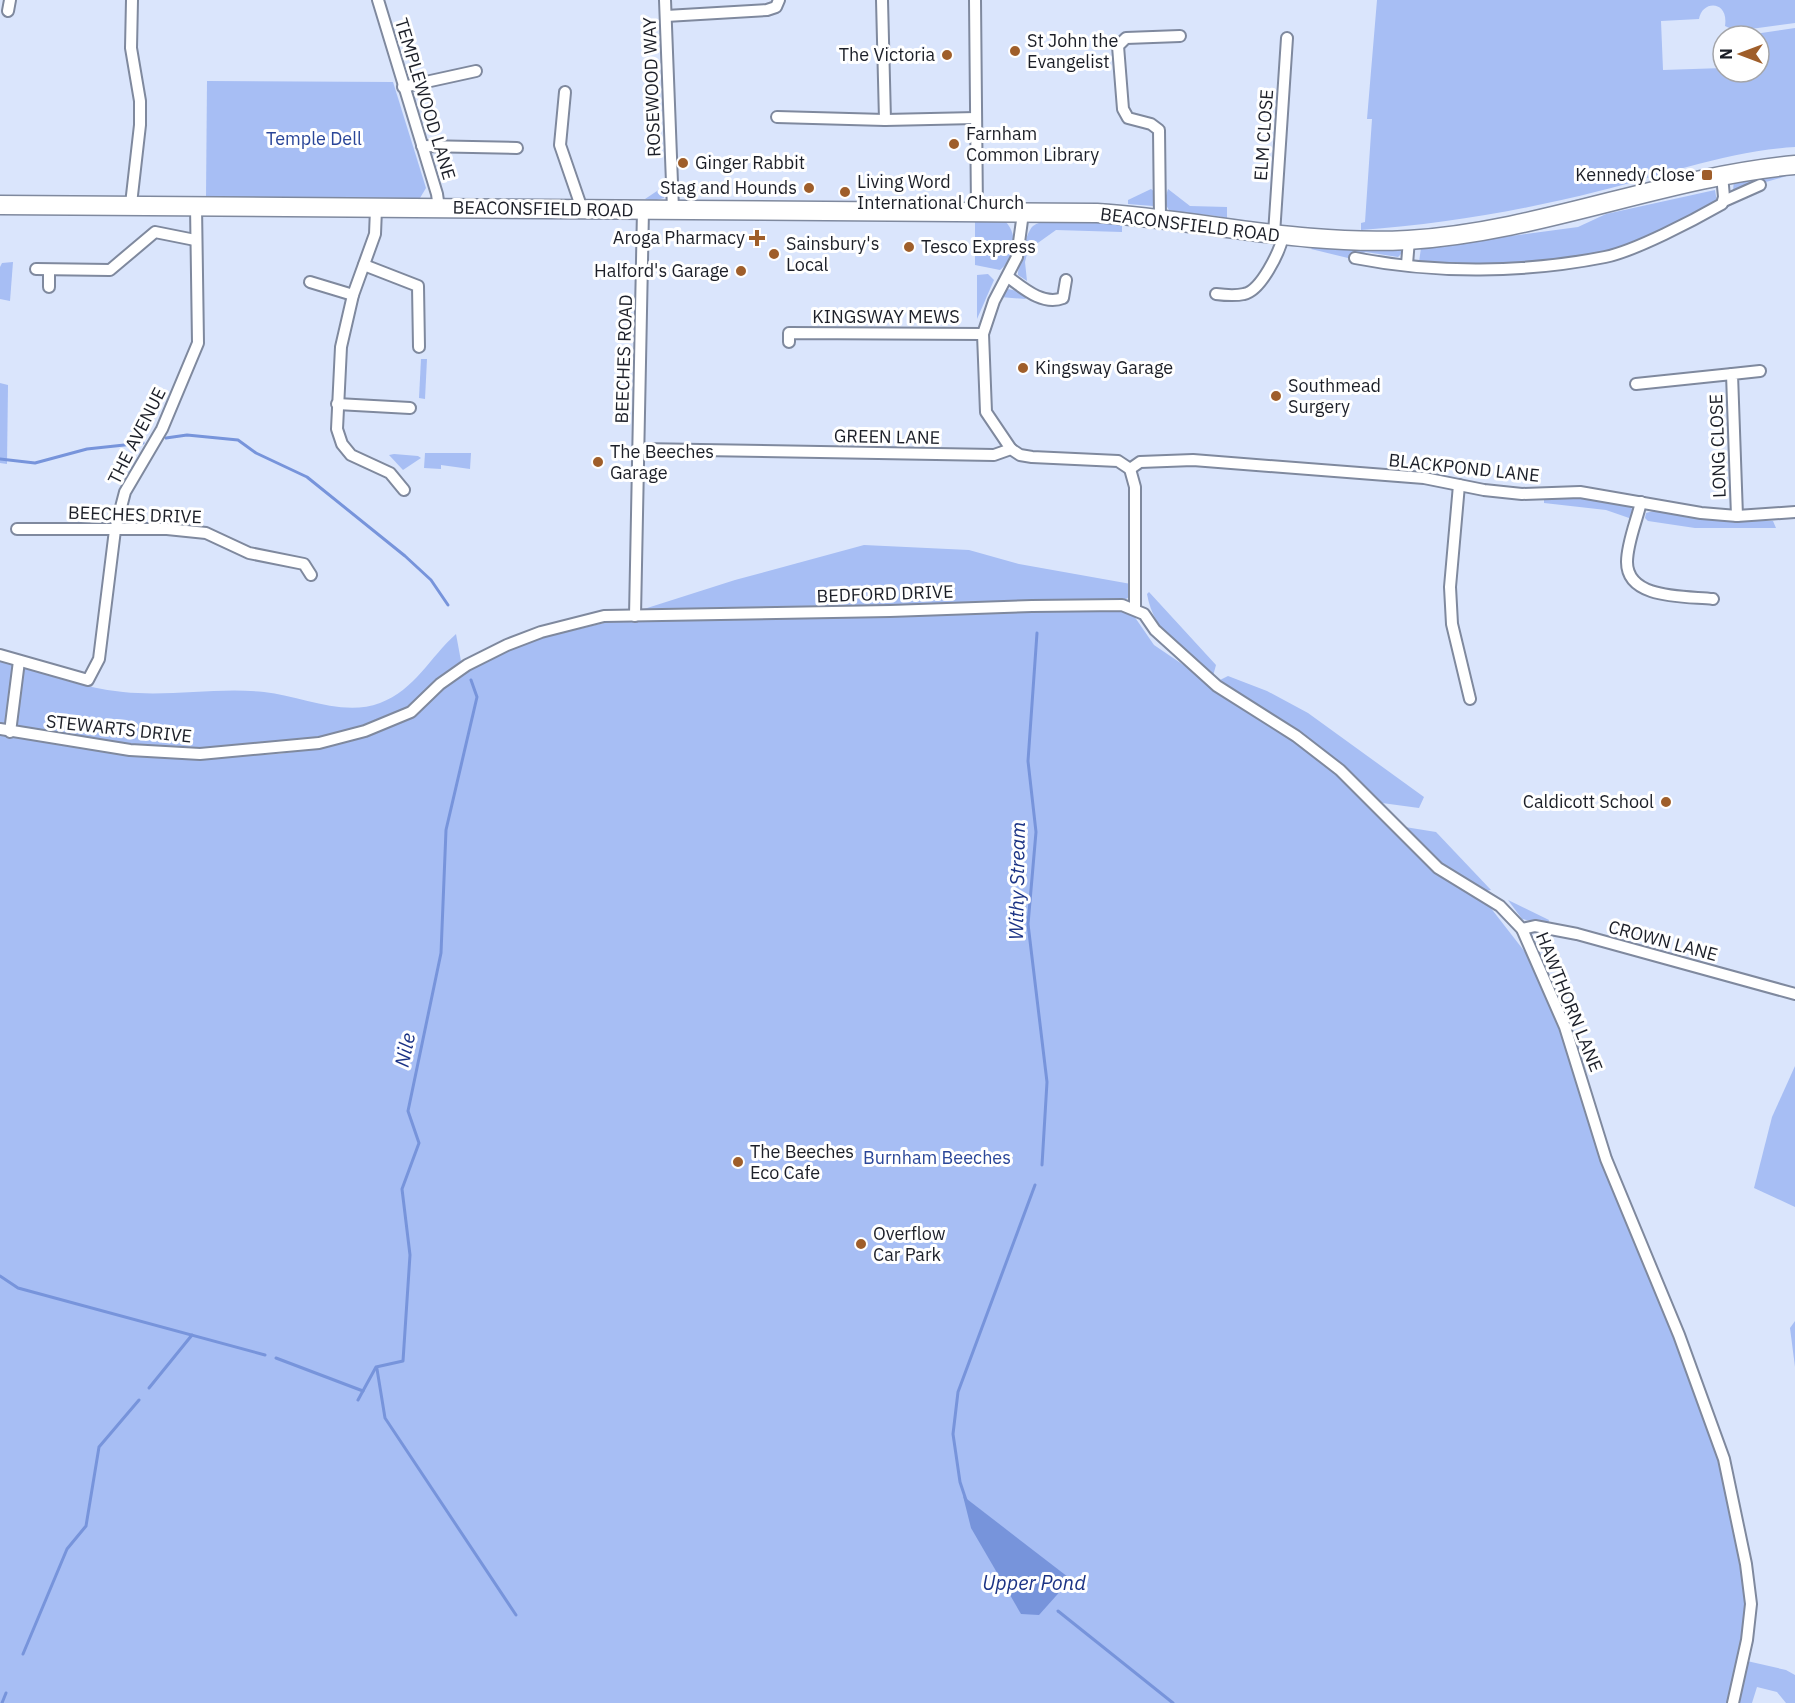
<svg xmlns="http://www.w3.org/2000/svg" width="1795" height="1703" font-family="'IBM Plex Sans',sans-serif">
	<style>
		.green { fill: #a7bef4 }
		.water { fill: #7794db }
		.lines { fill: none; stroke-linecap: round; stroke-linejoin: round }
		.stream { stroke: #7794db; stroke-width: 3 }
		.minor-casing { stroke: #7f899e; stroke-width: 14 }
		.primary-casing { stroke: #7f899e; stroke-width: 21 }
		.minor { stroke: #fff; stroke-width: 10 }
		.primary { stroke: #fff; stroke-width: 18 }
		.poi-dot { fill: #9f5e2a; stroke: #fff; stroke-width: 2 }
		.labels { text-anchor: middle; stroke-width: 6; stroke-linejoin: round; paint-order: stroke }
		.poi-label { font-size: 18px; fill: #1c1f28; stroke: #fff; text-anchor: start }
		.street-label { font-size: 18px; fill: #1c1f28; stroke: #fff }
		.park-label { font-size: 18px; fill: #2a4699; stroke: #fff }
		.water-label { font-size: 20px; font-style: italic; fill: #1b3385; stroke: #fff }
	</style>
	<rect width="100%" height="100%" fill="#dae5fc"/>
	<g class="green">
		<path d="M1377,0H1795V23L1736,31L1725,26C1729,0 1702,0 1699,19L1661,21L1663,70L1723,68V72H1759V36H1741L1795,28V147C1728,151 1664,175 1599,191C1520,211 1442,224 1361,230V223L1365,222L1372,119H1367Z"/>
		<polygon points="207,81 393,82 426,188 420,198 206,197"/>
		<path d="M1795,173C1774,181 1755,184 1733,191L1734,179Z"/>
		<polygon points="666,185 664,198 653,201 645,199"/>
		<polygon points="1151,189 1155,192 1153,206 1128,204 1128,200"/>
		<path d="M1168,189L1190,206L1227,207V218C1208,213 1187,216 1169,210L1164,202Z"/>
		<path d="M1715,190L1717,202C1687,216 1657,234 1625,245C1560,268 1487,265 1419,262L1421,248L1578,227L1606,214Z"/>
		<path d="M975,220H1004C1019,234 1016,258 1000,270L975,265Z"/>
		<path d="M1047,220L1122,222V232L1056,230L1028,250L1025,262L1027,281L1018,275C1018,265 1026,232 1033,226C1037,223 1042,222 1047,220Z"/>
		<polygon points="1315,245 1401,249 1401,254 1398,257 1366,252 1348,258 1311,249"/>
		<polygon points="13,262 10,301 0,299 0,267 2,263"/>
		<polygon points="988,274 994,280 977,319 977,275"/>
		<polygon points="1008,289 1022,292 1026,299 1000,297"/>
		<polygon points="421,359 427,359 425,399 419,398"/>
		<polygon points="0,383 8,385 7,464 0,463"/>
		<polygon points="425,453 471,453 470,469 441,465 441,469 424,468"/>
		<polygon points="394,454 418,456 421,458 403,470 389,455"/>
		<polygon points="1551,496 1587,498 1630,506 1634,512 1632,519 1606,510 1544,503 1544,498"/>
		<polygon points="1657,510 1726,520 1773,521 1776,528 1695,528 1648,521 1645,518 1646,513"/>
		<polygon points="864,545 969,550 1019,564 1131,584 1132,595 1123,601 647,613 644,609 735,580"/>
		<path d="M1149,592L1216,665L1213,676C1184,652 1154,634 1147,594Z"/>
		<polygon points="1125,609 1134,616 1154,645 1309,750 1349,784 1437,874 1490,907 1525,952 1561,1028 1643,1259 1727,1479 1748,1590 1746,1618 1729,1703 0,1703 0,733 99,750 199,757 278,754 314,749 418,712 445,684 468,668 513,645 608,622"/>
		<path d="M456,634L461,661L421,698L394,718L364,728L300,743L189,750L116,745L0,725V660C40,672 81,688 123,692C170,697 217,687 264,692C301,696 343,717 380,703C415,690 430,657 456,634Z"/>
		<polygon points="1228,676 1267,691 1308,713 1424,797 1419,808 1382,803 1313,743 1220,680"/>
		<polygon points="1405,827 1436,832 1491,890 1484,891 1444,867"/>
		<polygon points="1508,900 1549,920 1548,924 1522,919"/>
		<polygon points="1795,1066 1795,1207 1754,1188 1772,1117"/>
		<polygon points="1795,1321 1795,1367 1790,1328"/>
		<polygon points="1747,1661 1786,1670 1795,1675 1795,1703 1786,1703 1777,1692 1757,1687 1752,1703 1735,1703"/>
	</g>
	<polygon class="water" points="963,1496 1068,1577 1064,1587 1039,1615 1021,1614 971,1528"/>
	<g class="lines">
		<g class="stream">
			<polyline points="166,438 187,435 238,440 256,453 307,477 405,556 431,580 448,605"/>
			<polyline points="0,459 35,463 87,449 143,443"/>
			<polyline points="1037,633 1028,761 1036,832 1028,924 1047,1082 1042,1165"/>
			<polyline points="0,1276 18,1288 265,1355"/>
			<polyline points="276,1358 363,1391"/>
			<polyline points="377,1369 385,1418 516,1615"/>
			<polyline points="149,1388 192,1335"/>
			<polyline points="358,1400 376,1367 403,1361 410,1255 402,1189 419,1143 408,1111 441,953 446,830 477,697 471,680"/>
			<polyline points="966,1500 960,1482 953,1434 958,1392 1035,1185"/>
			<polyline points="1058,1611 1173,1703"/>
			<polyline points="23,1654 67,1549 86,1526 99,1447 139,1400"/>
			<polyline points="2,1703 6,1693"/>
		</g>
		<g class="minor-casing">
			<g id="minor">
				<polyline points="378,0 437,194 439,208"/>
				<polyline points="665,0 673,209"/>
				<polyline points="882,0 885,120"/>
				<polyline points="975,0 977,211"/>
				<polyline points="8,11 10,0"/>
				<polyline points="666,16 767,10 776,7 779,0"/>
				<polyline points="403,87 476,71"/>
				<polyline points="565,92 560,145 582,209"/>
				<polyline points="777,117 885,120 976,118"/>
				<polyline points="422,146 517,148"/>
				<polyline points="1724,201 1760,185"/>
				<polyline points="131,204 140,125 140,101 131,48 132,0"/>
				<polyline points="376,209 375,234 353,295 341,347 337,429 342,444 351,455 390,473 404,490"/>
				<polyline points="1160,218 1159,130 1151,124 1128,118 1123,109 1118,46 1126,38 1180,36"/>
				<polyline points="1274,234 1287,38"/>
				<path d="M1355,258C1436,274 1524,273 1605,257C1635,251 1694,220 1722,204L1724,197L1722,175"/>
				<polyline points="1407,264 1409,240"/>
				<polyline points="364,265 418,286 419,347"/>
				<polyline points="36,269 110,270 155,232 195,240"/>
				<polyline points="49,270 49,287"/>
				<path d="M1008,277C1023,288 1043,306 1063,298L1066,280"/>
				<polyline points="310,282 353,295"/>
				<path d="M1216,294C1224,295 1235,296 1244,294C1261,291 1280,251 1283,236"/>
				<polyline points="789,342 789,333 983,334"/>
				<polyline points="1636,384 1732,374"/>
				<polyline points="337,404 410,408"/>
				<polyline points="638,449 994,455 1011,449 1020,455 1032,457 1118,461 1130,469"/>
				<polyline points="1011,449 986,412 983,334 994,301 1017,257 1023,213"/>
				<polyline points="1130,469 1140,462 1193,460 1424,478 1484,490 1522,494 1580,492 1701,513 1737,516 1795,512"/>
				<polyline points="1130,469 1135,487 1135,609"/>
				<polyline points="1459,485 1450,587 1452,624 1470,699"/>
				<path d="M1641,502C1637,520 1627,543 1627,562C1627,600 1686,596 1713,599"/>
				<polyline points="1737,516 1732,374 1760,371"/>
				<polyline points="17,529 167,529 206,533 249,553 304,564 311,575"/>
				<polyline points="635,616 643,210"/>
				<polyline points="0,655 88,680 99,659 115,530 125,492 162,429 198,343 196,206"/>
				<polyline points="0,729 130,750 200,754 319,743 365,731 411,712 440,684 467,665 507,645 541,632 604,616 890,611 1032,606 1122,605 1144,614 1155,630 1217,686 1296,736 1340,770 1438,868 1500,906 1522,929 1565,1027 1606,1159 1679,1335 1724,1459 1746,1564 1751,1604 1747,1640 1733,1703"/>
				<polyline points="10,732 19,661"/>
				<polyline points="1522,929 1535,926 1577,934 1795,994"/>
			</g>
		</g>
		<g class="primary-casing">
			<path id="primary" d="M0,205L1097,213C1201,220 1303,246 1408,240C1540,232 1664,177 1795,165"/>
		</g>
		<use href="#minor" class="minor"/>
		<use href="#primary" class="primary"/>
	</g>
	<g class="poi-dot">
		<circle cx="1015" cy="51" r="6"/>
		<circle cx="947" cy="55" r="6"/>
		<circle cx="954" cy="144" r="6"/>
		<circle cx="683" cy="163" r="6"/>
		<rect x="1701" y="169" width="12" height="12" rx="3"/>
		<circle cx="809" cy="188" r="6"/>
		<circle cx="845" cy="192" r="6"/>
		<path d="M754 229h6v6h6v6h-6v6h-6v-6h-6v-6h6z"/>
		<circle cx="909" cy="247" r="6"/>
		<circle cx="774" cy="254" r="6"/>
		<circle cx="741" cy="271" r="6"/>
		<circle cx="1023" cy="368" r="6"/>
		<circle cx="1276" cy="396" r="6"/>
		<circle cx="598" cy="462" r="6"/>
		<circle cx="1666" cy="802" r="6"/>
		<circle cx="738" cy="1162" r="6"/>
		<circle cx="861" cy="1244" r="6"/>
	</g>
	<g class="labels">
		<g class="poi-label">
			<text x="1027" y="47">St John the<tspan x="1027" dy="21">Evangelist</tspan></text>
			<text x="935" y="61" text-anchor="end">The Victoria</text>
			<text x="966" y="140">Farnham<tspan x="966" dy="21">Common Library</tspan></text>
			<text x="695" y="169">Ginger Rabbit</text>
			<text x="1695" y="181" text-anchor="end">Kennedy Close</text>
			<text x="857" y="188">Living Word<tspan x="857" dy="21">International Church</tspan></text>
			<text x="797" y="194" text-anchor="end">Stag and Hounds</text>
			<text x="745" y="244" text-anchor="end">Aroga Pharmacy</text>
			<text x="786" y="250">Sainsbury's<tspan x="786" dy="21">Local</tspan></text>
			<text x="921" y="253">Tesco Express</text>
			<text x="729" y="277" text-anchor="end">Halford's Garage</text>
			<text x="1035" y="374">Kingsway Garage</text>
			<text x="1288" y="392">Southmead<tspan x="1288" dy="21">Surgery</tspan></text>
			<text x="610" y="458">The Beeches<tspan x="610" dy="21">Garage</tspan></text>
			<text x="1654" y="808" text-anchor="end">Caldicott School</text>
			<text x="750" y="1158">The Beeches<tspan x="750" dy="21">Eco Cafe</tspan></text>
			<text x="873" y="1240">Overflow<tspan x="873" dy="21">Car Park</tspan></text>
		</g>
		<g class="street-label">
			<text transform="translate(652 87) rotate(-92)" y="6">ROSEWOOD WAY</text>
			<text transform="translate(425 99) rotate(73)" y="6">TEMPLEWOOD LANE</text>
			<text transform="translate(1264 135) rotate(-86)" y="6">ELM CLOSE</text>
			<text transform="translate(543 209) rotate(1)" y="6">BEACONSFIELD ROAD</text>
			<text transform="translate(1190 225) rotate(7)" y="6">BEACONSFIELD ROAD</text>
			<text x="886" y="323">KINGSWAY MEWS</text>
			<text transform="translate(624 359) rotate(-88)" y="6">BEECHES ROAD</text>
			<text transform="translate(137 436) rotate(-63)" y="6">THE AVENUE</text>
			<text transform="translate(887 437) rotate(1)" y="6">GREEN LANE</text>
			<text transform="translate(1718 446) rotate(-92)" y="6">LONG CLOSE</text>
			<text transform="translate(1464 468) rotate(6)" y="6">BLACKPOND LANE</text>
			<text transform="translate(135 515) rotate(2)" y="6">BEECHES DRIVE</text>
			<text transform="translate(885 594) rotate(-2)" y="6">BEDFORD DRIVE</text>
			<text transform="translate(119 729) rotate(6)" y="6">STEWARTS DRIVE</text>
			<text transform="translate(1663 941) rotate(15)" y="6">CROWN LANE</text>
			<text transform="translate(1569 1002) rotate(68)" y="6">HAWTHORN LANE</text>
		</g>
		<g class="park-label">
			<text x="314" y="145">Temple Dell</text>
			<text x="937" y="1164">Burnham Beeches</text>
		</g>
		<g class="water-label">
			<text transform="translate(1017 881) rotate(-89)" y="7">Withy Stream</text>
			<text transform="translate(405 1050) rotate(-78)" y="7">Nile</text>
			<text x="1034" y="1590">Upper Pond</text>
		</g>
	</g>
	<g transform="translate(1741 54) rotate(270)"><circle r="28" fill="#ffffff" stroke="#a4a5a9" stroke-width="1.5"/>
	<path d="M0-4.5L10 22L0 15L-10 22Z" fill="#9f5e2a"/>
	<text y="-9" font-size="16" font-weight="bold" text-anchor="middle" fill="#1c1f28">N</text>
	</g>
</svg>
